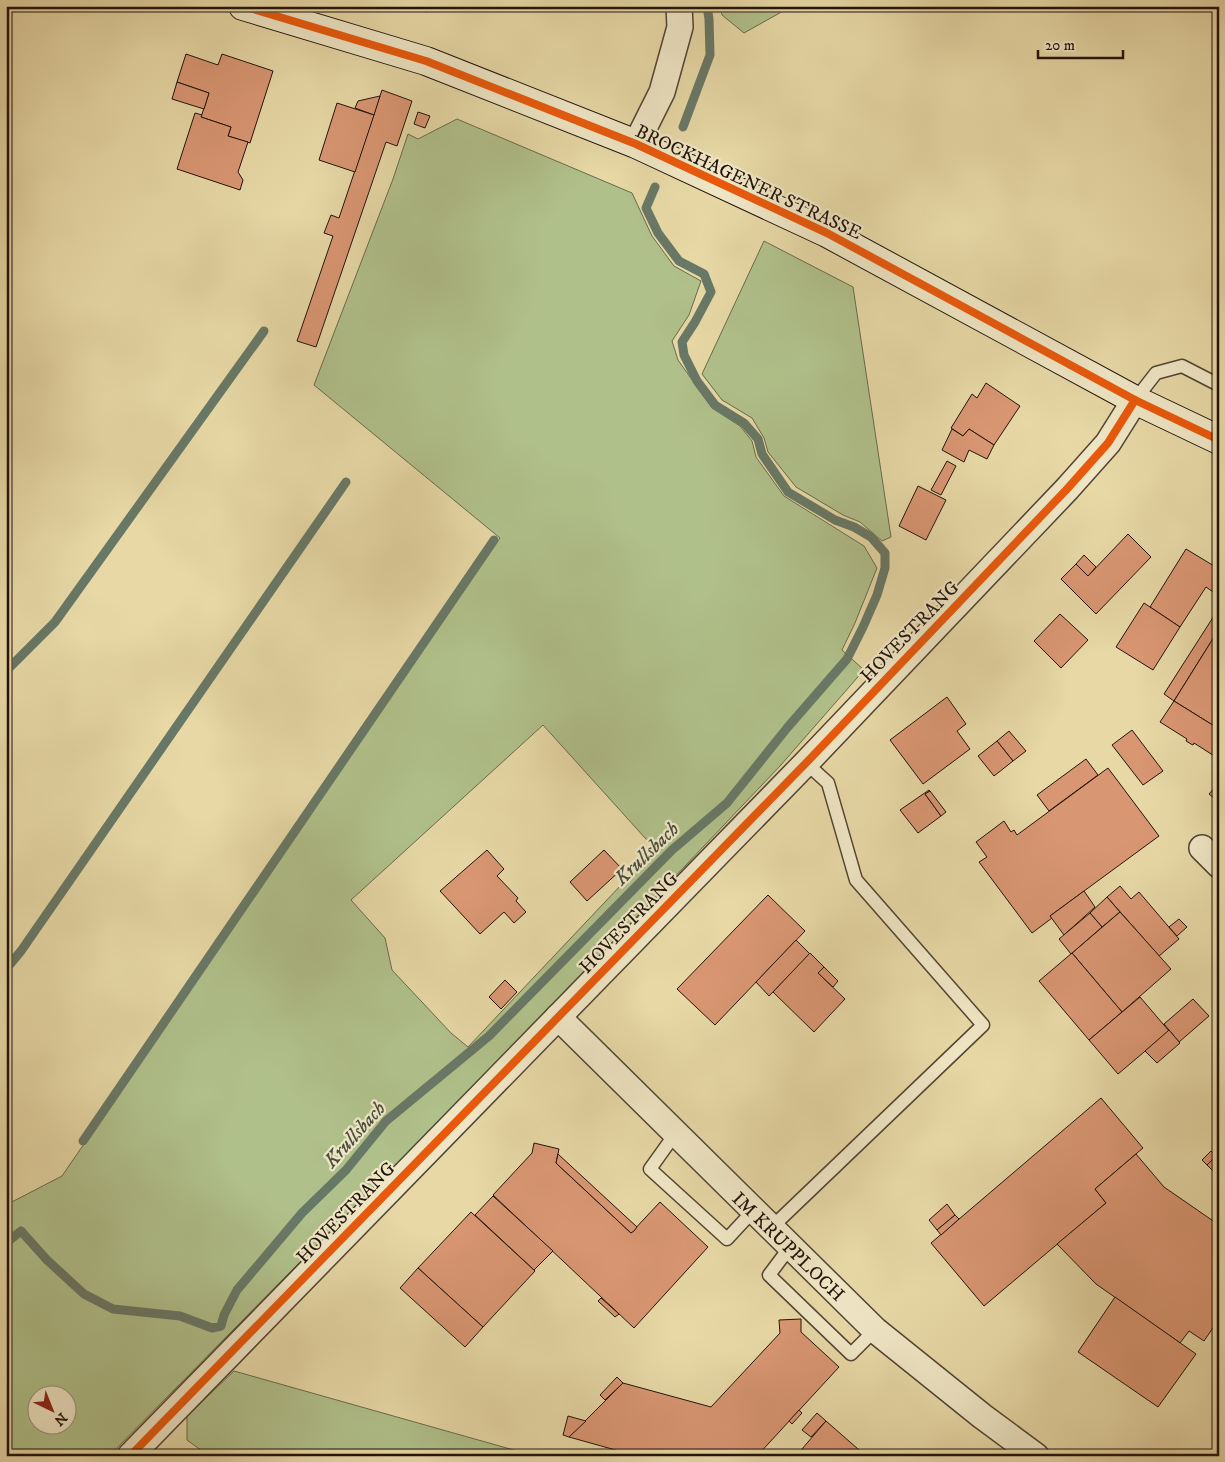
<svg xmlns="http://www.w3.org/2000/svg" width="1225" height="1462" font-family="'IM FELL DW Pica',serif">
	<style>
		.green { fill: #b0c08a; stroke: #686a4a; fill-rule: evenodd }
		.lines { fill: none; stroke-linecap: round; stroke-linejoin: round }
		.stream { stroke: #687866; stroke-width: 9 }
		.building { fill: #d99673; stroke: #21130b }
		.service-casing { stroke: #524432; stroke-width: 15 }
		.minor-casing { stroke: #524432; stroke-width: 28 }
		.secondary-casing { stroke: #21130b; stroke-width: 30 }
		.service { stroke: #efe6c5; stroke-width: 12 }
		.minor { stroke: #efe6c5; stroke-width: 25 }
		.secondary { stroke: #efe6c5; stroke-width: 28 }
		.cycleway-casing { stroke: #efe6c5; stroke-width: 11 }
		.cycleway { stroke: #e8590c; stroke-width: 8 }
		.labels { text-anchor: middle; stroke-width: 4.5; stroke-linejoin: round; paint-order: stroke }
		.street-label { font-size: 19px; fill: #21130b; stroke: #efe6c5 }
		.water-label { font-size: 20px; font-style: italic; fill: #4a4e40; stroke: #efe6c5 }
	</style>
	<rect width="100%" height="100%" fill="#e7d8a6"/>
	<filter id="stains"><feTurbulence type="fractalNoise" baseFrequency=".004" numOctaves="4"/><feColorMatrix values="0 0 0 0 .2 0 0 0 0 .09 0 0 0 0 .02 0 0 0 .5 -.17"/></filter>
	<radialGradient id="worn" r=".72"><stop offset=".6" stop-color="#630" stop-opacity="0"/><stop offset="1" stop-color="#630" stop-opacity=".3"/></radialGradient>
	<g class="green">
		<polygon points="720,6 792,6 744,33 722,15"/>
		<path d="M457,119L632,193L652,236L674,266L701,281L689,315L672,341L678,360L712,408L740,426L752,441L756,457L784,496L864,546L877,568L855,623L842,650L864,670L780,766L552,1006L109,1456H6V1205L62,1176L500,538L314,385L393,179L408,134L418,139ZM543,725L655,849L468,1047L451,1033L392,970L385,938L351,900ZM38,1394H68V1424H38Z"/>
		<polygon points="764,241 853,287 891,537 882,541 860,522 843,515 796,487 768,452 764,438 752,418 722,400 702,374"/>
		<polygon points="234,1371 535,1456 209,1456 187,1440 187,1416"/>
	</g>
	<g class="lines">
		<g class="stream">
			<polyline points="683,127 710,55 709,19 707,6"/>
			<polyline points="6,671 55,622 264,331"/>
			<polyline points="6,969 21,951 346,482"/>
			<polyline points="83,1141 494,540"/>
			<polyline points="6,1243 21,1231 47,1260 84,1294 113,1309 180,1316 212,1328 221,1326 224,1315 237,1290 302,1213 346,1170 386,1121 489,1036 672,850 727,803 787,728 847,659 863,627 877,595 885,568 885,553 871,537 854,527 835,520 788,492 762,454 758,439 744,423 715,405 697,381 684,355 682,342 695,322 711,292 704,274 679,261 658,233 646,208 655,187"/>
		</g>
	</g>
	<g class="building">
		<polygon points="403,6 429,6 427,12"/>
		<polygon points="186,54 218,65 222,54 273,71 250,143 228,136 231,127 201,117 209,93 177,82"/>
		<polygon points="177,82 209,93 204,109 172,99"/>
		<polygon points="382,90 412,101 397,146 386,142 316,347 297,341 333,236 324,233 331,215 339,218"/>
		<polygon points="380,96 374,115 355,108 358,101"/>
		<polygon points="337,103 374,115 355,172 319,160"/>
		<polygon points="418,112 430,116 425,128 414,124"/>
		<polygon points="195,113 202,115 201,117 231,127 228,136 248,142 238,172 243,180 240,190 177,169"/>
		<polygon points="986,383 1020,406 994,445 969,429 963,436 951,428 972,394 977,398"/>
		<polygon points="952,429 963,436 969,429 994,445 987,459 969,450 964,462 942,450"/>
		<polygon points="947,461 956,466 941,495 931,490"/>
		<polygon points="918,486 946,500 926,540 899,526"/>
		<polygon points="1128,534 1151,557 1096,614 1061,579 1076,564 1088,576"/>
		<polygon points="1186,549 1219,569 1219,590 1216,594 1206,587 1180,627 1150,607"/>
		<polygon points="1084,555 1096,567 1088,576 1076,564"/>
		<polygon points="1144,603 1180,627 1153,670 1116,647"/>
		<polygon points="1219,608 1219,629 1174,701 1164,694"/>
		<polygon points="1060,614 1088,640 1061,668 1034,641"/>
		<polygon points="1219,629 1219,729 1174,701"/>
		<polygon points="947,697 966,724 957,731 970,749 923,784 890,740"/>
		<polygon points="1174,701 1219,729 1219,759 1194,743 1193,745 1191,744 1186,741 1187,739 1160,722"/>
		<polygon points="1132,730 1163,771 1143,785 1112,745"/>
		<polygon points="1009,731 1026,751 1013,761 997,741"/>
		<polygon points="997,741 1013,761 994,776 978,756"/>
		<polygon points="1086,759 1098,775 1049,811 1037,795"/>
		<polygon points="1108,768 1159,836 1050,916 1052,918 1032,933 979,862 987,857 976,842 1004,821 1011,832 1014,830 1017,835"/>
		<polygon points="1219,783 1219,802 1209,794"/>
		<polygon points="929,790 930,791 925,794 941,816 918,833 900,810"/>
		<polygon points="930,791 946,812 941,816 925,794"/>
		<polygon points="487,850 504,869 497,876 518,898 516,901 526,912 514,923 504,912 480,934 440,891"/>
		<polygon points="604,850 622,869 587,901 570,882"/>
		<polygon points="1120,886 1131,899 1139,892 1179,939 1159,956 1107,897"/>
		<polygon points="1084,891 1095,907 1064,935 1050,916"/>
		<polygon points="768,895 805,931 715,1025 677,989"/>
		<polygon points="1107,897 1120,912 1102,927 1090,913"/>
		<polygon points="1120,912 1171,969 1122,1012 1072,953"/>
		<polygon points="1090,913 1102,927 1071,954 1059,939"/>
		<polygon points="1179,919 1187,927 1177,936 1169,927"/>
		<polygon points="796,940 810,954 769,996 756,982"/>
		<polygon points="810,953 824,967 818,973 845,999 814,1032 773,992"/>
		<polygon points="1072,953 1122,1012 1089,1040 1039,981"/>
		<polygon points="824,967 838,981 833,987 818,973"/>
		<polygon points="505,980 517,992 501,1009 489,997"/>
		<polygon points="1140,997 1169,1031 1118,1074 1089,1040"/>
		<polygon points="1193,999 1209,1016 1179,1042 1164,1024"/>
		<polygon points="1169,1030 1180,1043 1157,1063 1145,1051"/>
		<polygon points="1101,1098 1143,1148 1095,1189 1106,1203 984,1306 931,1243"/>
		<polygon points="534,1143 559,1149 556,1163 631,1233 660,1202 708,1247 634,1328 493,1195 532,1153"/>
		<polygon points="1211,1151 1216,1156 1207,1165 1202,1160"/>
		<polygon points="1219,1153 1219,1177 1207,1165"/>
		<polygon points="558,1154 637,1227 634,1231 631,1233 556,1163"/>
		<polygon points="1136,1154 1164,1187 1219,1225 1219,1319 1204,1341 1189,1331 1180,1343 1096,1284 1057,1244 1106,1203 1095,1189"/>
		<polygon points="493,1196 553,1251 534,1270 475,1215"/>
		<polygon points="947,1204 955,1215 937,1230 929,1220"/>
		<polygon points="471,1212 535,1271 483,1327 418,1268"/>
		<polygon points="955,1215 959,1219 941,1235 937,1230"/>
		<polygon points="418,1268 483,1327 465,1347 400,1288"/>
		<polygon points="1115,1297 1196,1354 1158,1407 1078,1352"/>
		<polygon points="601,1298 619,1314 615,1317 598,1301"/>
		<polygon points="801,1319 801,1332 839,1367 757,1456 637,1456 569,1437 623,1383 711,1407 780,1333 779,1320"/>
		<polygon points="617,1377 623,1383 605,1400 600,1395"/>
		<polygon points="799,1410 802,1413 792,1424 789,1421"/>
		<polygon points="817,1413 826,1421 811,1437 802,1430"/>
		<polygon points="568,1416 586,1421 569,1437 563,1435"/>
		<polygon points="826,1421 866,1456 796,1456"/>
	</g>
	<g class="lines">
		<g class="service-casing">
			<g id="service">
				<polyline points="1135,400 1156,373 1182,366 1219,385"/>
				<polyline points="675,1134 650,1169 727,1239 753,1211"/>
				<polyline points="771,1228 983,1025 856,880 828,783 806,763"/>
				<polyline points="790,1247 769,1275 851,1354 875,1330"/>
			</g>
		</g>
		<g class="minor-casing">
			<g id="minor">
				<polyline points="636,144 662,92 680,27 679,6"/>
				<polyline points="1202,848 1219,865"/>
				<polyline points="558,1017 875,1330 982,1416 1036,1456"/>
				<polyline points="130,1456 806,763 1067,489 1108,443 1135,400"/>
			</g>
		</g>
		<g class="secondary-casing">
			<polyline id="secondary" points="243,6 426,61 636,144 827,233 1135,400 1219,440"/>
		</g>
		<use href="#service" class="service"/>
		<use href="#minor" class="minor"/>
		<use href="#secondary" class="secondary"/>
		<g class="cycleway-casing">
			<g id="cycleway">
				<polyline points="243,6 426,61 636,144 827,233 1135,400 1219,440"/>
				<polyline points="130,1456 806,763 1067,489 1108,443 1135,400"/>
			</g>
		</g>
		<use href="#cycleway" class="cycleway"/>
	</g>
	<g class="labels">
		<g class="street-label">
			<text transform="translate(749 181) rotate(25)" y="7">BROCKHAGENER STRASSE</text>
			<text transform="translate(909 631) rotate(-46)" y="7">HOVESTRANG</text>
			<text transform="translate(628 922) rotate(-46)" y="7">HOVESTRANG</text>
			<text transform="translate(345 1212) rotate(-46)" y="7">HOVESTRANG</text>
			<text transform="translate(789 1246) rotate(44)" y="7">IM KRUPPLOCH</text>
		</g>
		<g class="water-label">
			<text transform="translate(646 853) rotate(-44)" y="7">Krullsbach</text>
			<text transform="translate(354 1134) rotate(-48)" y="7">Krullsbach</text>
		</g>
	</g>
	<rect width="1225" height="1462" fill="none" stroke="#e7d8a6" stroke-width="25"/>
	<rect x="8" y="8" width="1210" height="1447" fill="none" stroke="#21130b" stroke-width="2.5"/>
	<rect x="12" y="12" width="1200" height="1437" fill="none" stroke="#21130b"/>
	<g transform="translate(52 1410) rotate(137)"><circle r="24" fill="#efe6c5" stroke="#9d927b"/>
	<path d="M0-4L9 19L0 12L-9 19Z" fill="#8f2418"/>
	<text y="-8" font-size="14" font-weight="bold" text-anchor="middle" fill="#21130b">N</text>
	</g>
	<path d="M1038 50v8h85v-8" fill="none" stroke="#21130b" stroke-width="2.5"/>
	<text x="1045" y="50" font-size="15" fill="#21130b" stroke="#efe6c5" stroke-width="4" paint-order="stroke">20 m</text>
	<rect width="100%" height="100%" filter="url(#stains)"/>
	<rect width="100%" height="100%" fill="url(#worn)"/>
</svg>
